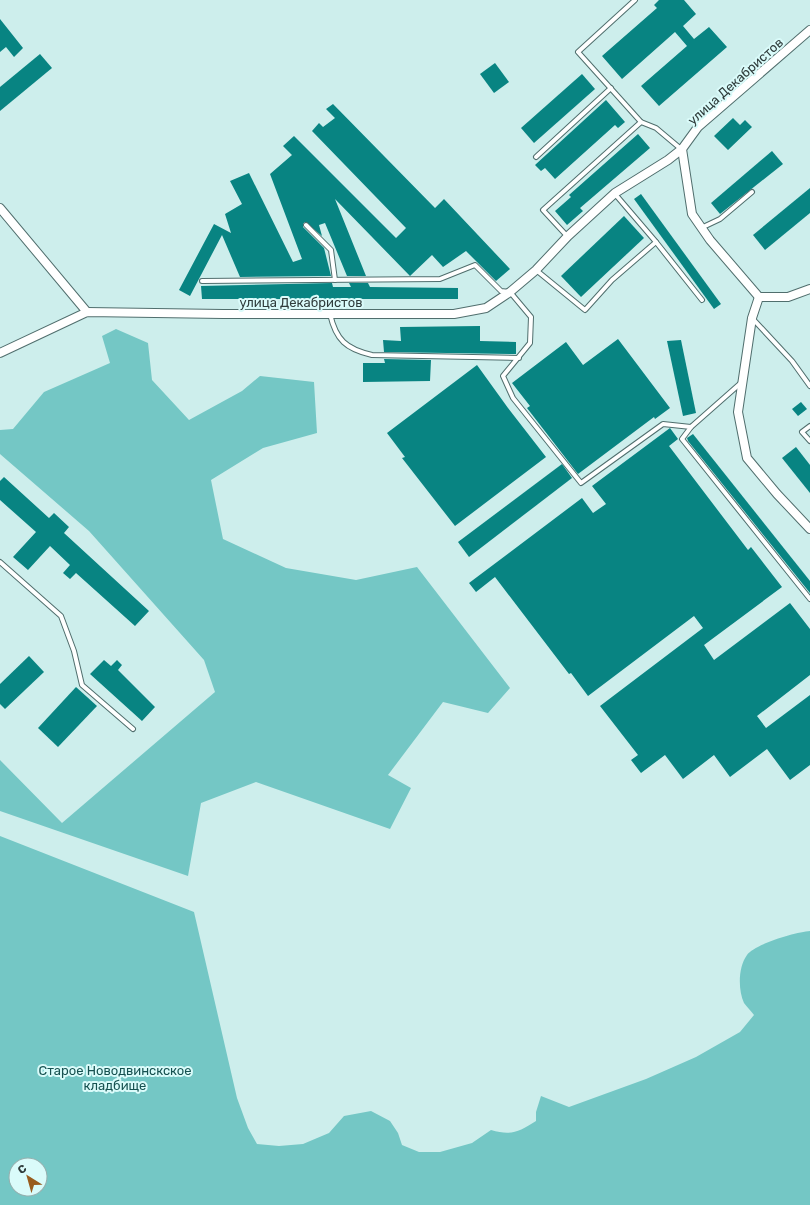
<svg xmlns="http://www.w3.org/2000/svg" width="810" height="1205" font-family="Rubik,sans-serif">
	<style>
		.green { fill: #74c7c5; fill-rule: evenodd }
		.building { fill: #088482 }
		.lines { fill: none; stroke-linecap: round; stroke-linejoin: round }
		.lane-casing { stroke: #506e6d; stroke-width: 6 }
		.street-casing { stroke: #506e6d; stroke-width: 10 }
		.lane { stroke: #fff; stroke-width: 4 }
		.street { stroke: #fff; stroke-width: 8 }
		.labels { text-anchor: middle; stroke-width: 4; stroke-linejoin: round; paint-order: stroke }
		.street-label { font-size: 13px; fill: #2f3c3b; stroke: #dafbfa }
		.park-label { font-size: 13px; fill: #165150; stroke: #dafbfa }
	</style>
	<rect width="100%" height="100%" fill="#cdeeec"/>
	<g class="green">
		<polygon points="116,329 148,343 152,380 189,420 242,391 260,376 314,382 317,433 263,448 211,480 223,539 286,568 356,580 417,567 510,688 488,713 443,702 388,775 411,788 390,829 256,782 201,803 188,876 0,811 0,760 62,823 215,692 204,660 89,531 0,454 0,430 13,429 44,392 110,363 102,336"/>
		<path d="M0,836L194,912L237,1098L248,1128L257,1144L279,1146L303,1144L329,1133L344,1116L371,1111L390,1121L398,1133L402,1145L419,1152H440L472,1143L491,1130C511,1136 519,1132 536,1121V1112L541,1096L569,1107L646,1079L696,1057L740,1032L754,1015C751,1011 747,1007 744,1003C738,990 738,967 747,955C755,944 796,932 810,931V1205H0ZM16,1165H40V1189H16Z"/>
	</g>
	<g class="building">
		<polygon points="659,0 684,0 696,14 683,26 694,39 709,27 727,47 659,106 641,86 687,46 675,32 622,79 602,56 657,8 654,5"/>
		<polygon points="0,19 23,48 14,57 6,47 0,52"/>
		<polygon points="40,54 52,68 0,111 0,87"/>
		<polygon points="495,63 509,82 494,93 480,74"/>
		<polygon points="582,74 595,89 534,143 521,128"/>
		<polygon points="606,100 625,122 618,128 615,125 555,179 545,168 541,171 535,165"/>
		<polygon points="333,104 435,208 444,199 510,269 496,281 466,251 443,267 432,255 410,276 335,199 366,276 347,276 325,223 319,225 322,236 305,222 303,224 303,227 324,248 331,276 240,277 222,235 190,296 179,290 214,224 231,233 225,214 242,204 230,181 249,173 293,262 302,259 270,174 292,155 283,146 294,136 396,238 406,228 312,131 319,123 323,127 335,118 326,109"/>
		<polygon points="733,118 740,125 745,120 752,127 728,150 714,136"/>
		<polygon points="638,134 650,148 580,208 583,211 567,225 555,211 571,197 569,195"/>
		<polygon points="772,151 783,164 720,214 711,203"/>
		<polygon points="810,188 810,213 765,250 753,235"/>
		<polygon points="641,194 721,304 714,309 634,199"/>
		<polygon points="624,216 644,238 581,297 561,276"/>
		<polygon points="332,283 333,287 351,287 349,283 368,283 370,287 458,288 458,299 202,299 201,286"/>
		<polygon points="480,326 480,341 516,342 516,354 384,352 383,340 401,341 400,327"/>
		<polygon points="618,339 670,408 655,419 654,417 578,474 527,408 530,406 512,383 566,342 583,365"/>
		<polygon points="681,340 696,413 683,416 667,341"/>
		<polygon points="384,359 431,360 430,381 363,382 363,363 385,363"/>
		<polygon points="477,365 508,408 546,457 455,526 402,458 405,457 387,433"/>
		<polygon points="801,402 807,409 798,416 792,409"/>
		<polygon points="670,428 678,439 669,446 748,550 751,547 782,587 704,645 714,660 790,603 810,629 810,675 757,716 766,728 810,695 810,765 790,780 767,749 730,777 714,755 683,779 665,755 641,773 631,760 638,755 600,706 703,628 694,616 588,696 571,673 569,674 495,577 476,592 469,583 582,498 593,513 606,504 592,486"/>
		<polygon points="693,434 810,581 810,593 688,441 687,438"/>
		<polygon points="796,447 810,465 810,493 782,458"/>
		<polygon points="562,464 572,478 469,557 458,542"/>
		<polygon points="4,477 49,518 54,513 69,527 64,533 149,611 135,626 76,573 70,579 63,573 70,565 50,546 28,570 13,557 36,532 0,500 0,481"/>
		<polygon points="29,656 44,672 5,709 0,704 0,684"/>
		<polygon points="104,660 111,666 117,660 122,665 118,670 155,707 142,721 90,674"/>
		<polygon points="76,687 97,706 58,747 38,728"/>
	</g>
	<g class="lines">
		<g class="lane-casing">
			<g id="lane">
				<polyline points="635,0 578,52 641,122 656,128 681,149"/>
				<polyline points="536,157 611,88"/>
				<polyline points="615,194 656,242 702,300"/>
				<polyline points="306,225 331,250 335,280"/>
				<polyline points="701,228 720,219 752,192"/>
				<polyline points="567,236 543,210 641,122"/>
				<polyline points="536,270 585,310 612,280 656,242"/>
				<polyline points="202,281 440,279 475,265 501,291 510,292 531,317 530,343 503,376 513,398 581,483 663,424 691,427 742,382"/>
				<path d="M330,314C336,340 346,349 372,355L519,358"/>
				<polyline points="752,318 792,361 810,386"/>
				<polyline points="810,426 802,432 810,441"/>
				<polyline points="691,427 682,439 810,599"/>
				<polyline points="0,562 61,616 74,651 82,685 133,729"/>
			</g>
		</g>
		<g class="street-casing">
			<g id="street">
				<polyline points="0,208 87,312"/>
				<polyline points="759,297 710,240 692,214 682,149 698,127 810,30"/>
				<polyline points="759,297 752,318 738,412 747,458 777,494 810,529"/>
				<polyline points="759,297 788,297 810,289"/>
				<polyline points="0,353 87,312 223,314 454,314 486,308 510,292 536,270 568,236 615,193 668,160 682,149"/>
			</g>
		</g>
		<use href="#lane" class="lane"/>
		<use href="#street" class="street"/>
	</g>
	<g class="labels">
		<g class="street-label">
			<text transform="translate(735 81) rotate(-42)" y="5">улица Декабристов</text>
			<text x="301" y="307">улица Декабристов</text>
		</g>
		<g class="park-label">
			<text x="115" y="1075">Старое Новодвинскское<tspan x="115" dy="15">кладбище</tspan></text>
		</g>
	</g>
	<g transform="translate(28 1177) rotate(323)"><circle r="19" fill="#dafbfa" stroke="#96afae"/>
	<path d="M0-3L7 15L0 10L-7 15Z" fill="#985c1d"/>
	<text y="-6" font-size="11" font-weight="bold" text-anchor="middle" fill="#2f3c3b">С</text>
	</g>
</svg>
